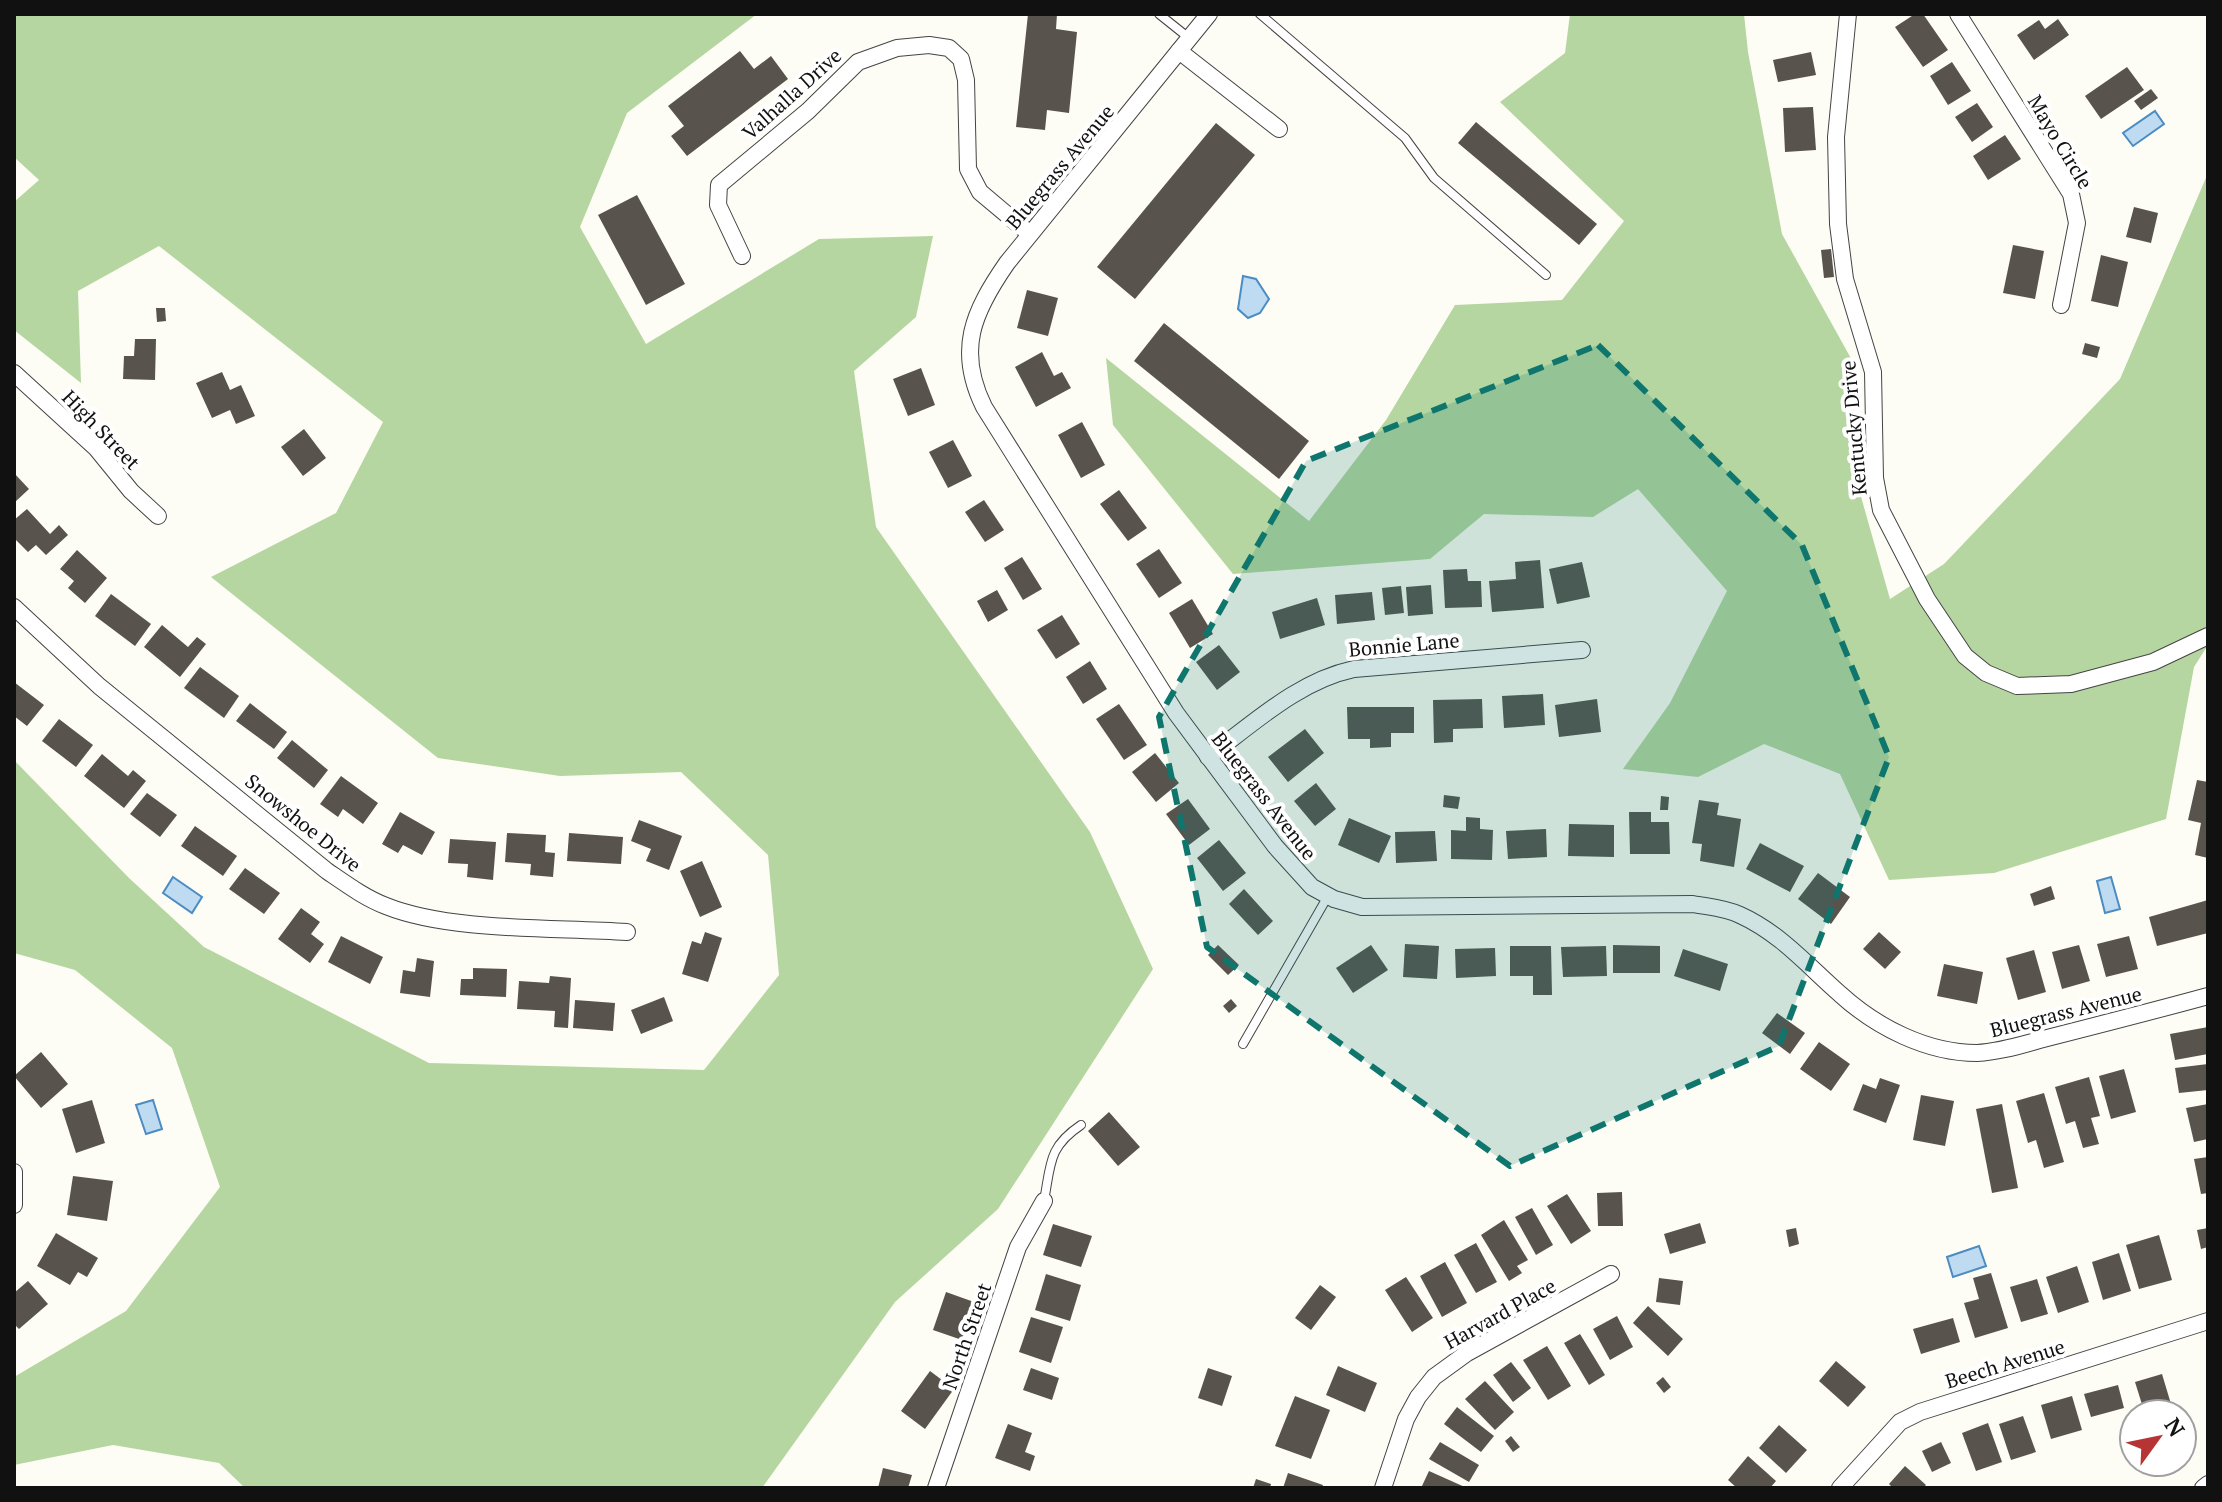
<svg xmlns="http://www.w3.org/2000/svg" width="2222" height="1502" font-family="'PT Serif',serif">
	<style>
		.forest { fill: #b6d6a1 }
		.water { fill: #bedbf1; stroke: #4b8cc2; stroke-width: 2 }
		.building { fill: #59534e }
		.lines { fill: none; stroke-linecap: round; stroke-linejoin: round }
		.service-casing { stroke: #444; stroke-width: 10 }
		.minor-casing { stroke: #444; stroke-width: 18 }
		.service { stroke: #fff; stroke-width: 8 }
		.minor { stroke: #fff; stroke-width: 16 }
		.marked { fill: #0f766e; fill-opacity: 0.2; stroke: #0f766e; stroke-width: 6; stroke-dasharray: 16 10; stroke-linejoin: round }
		.labels { text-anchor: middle; stroke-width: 8; stroke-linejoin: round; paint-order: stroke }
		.street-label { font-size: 20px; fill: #111; stroke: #fff }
	</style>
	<rect width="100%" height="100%" fill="#fefdf5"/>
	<g class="forest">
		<polygon points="14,14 757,14 627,113 580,227 646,344 819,239 933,236 916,317 854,371 876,527 1090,832 1153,969 998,1209 895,1302 762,1488 245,1488 219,1463 113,1445 14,1465 14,1377 126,1311 220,1187 172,1048 75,970 14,953 14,760 129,878 204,947 429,1063 704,1070 779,975 768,855 681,772 560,776 438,758 211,577 336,513 383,422 159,246 78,291 81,383 14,330 14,202 39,180 14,157"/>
		<polygon points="1570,14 1744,14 1748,52 1782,234 1853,362 1854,472 1890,599 1944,564 2120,379 2208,173 2208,645 2194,667 2166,819 1994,873 1889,880 1840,774 1764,744 1698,777 1623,769 1670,703 1727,591 1638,489 1593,517 1484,514 1430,559 1233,574 1113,425 1106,358 1309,521 1386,420 1455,305 1562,300 1624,221 1500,102 1565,53"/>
	</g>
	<g class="water">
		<polygon points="2155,111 2164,124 2133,146 2123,133"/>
		<polygon points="1243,276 1256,279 1269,299 1260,313 1248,318 1238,309"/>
		<polygon points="173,877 202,897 192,913 163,893"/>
		<polygon points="2111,877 2120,909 2105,913 2097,881"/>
		<polygon points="153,1100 162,1129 146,1134 136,1105"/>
		<polygon points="1979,1246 1986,1266 1953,1277 1947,1257"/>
	</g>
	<g class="building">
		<polygon points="1028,14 1057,14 1056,29 1077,32 1069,113 1047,110 1045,130 1016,127"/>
		<polygon points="1915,14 1923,14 1948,50 1923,67 1895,27"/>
		<polygon points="2058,19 2069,35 2034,60 2017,35 2039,20 2045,29"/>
		<polygon points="740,51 754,69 771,56 788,79 687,156 671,136 684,126 668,106"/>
		<polygon points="1811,52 1816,75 1778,82 1773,60"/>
		<polygon points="1952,62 1971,91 1948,105 1930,76"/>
		<polygon points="2127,67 2144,90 2101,119 2085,96"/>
		<polygon points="2151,89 2158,98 2141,110 2134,101"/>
		<polygon points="1977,103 1993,127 1972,142 1955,117"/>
		<polygon points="1813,107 1816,150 1785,152 1783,108"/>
		<polygon points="1476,122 1597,224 1579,245 1458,143"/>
		<polygon points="1216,123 1255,155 1135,299 1097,267"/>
		<polygon points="2005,135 2021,159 1988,180 1973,156"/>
		<polygon points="637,195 685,284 646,305 598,215"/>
		<polygon points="2134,207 2158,213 2151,243 2126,237"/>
		<polygon points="2013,245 2044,251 2035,299 2003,293"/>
		<polygon points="1831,249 1834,277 1824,278 1821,250"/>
		<polygon points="2101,255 2128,262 2118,307 2091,301"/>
		<polygon points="1027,290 1058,298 1048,336 1017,328"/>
		<polygon points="156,308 165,308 166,321 157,322"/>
		<polygon points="1164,323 1309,441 1279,479 1134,361"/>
		<polygon points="135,339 156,339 155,380 123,379 124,356 134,356"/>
		<polygon points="2085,343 2100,347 2097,358 2082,354"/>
		<polygon points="1042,352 1054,376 1062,372 1071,388 1036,407 1015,367"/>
		<polygon points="921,368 935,405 908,416 893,379"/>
		<polygon points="222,372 230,390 241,385 255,416 236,424 230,410 212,418 196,383"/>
		<polygon points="1082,422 1105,465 1081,478 1058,435"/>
		<polygon points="304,429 326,458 303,476 281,447"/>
		<polygon points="953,440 972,476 948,488 929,452"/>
		<polygon points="14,473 29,489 14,503"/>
		<polygon points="1119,490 1147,528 1128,541 1100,504"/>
		<polygon points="984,500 1004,530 985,542 965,512"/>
		<polygon points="27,509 50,534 59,525 68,535 46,555 36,545 28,552 14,538 14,520"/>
		<polygon points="1159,549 1182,583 1159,598 1136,564"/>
		<polygon points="77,550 107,578 85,603 68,588 74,581 60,569"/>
		<polygon points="1022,557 1042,589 1023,600 1004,568"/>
		<polygon points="1540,560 1544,608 1492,612 1489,581 1516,579 1515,562"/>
		<polygon points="1582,562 1590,597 1557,604 1549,569"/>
		<polygon points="1467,569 1468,581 1481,581 1482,607 1445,608 1443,570"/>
		<polygon points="1431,585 1433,614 1408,616 1406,587"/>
		<polygon points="1401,586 1404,613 1385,615 1382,588"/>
		<polygon points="997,590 1008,610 988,622 977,601"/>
		<polygon points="1372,592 1375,620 1337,624 1335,595"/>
		<polygon points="111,594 151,624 135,646 95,616"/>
		<polygon points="1317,598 1325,625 1280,639 1272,612"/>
		<polygon points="1192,599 1213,634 1190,648 1169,613"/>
		<polygon points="1062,615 1080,644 1056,659 1037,630"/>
		<polygon points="162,625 188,647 197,637 206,644 180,677 144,647"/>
		<polygon points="1219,645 1240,672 1217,690 1196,662"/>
		<polygon points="1090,661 1107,689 1083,704 1066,677"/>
		<polygon points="200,667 239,696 224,718 184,688"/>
		<polygon points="14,682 44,705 27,726 14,716"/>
		<polygon points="1543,694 1545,725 1504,728 1502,696"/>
		<polygon points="1482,699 1483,728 1453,729 1453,742 1434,743 1433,700"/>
		<polygon points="1597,699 1601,732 1559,737 1555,705"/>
		<polygon points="250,703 287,732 274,749 236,721"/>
		<polygon points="1119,704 1147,745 1124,760 1096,719"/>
		<polygon points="1347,707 1414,707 1414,733 1391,733 1391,747 1370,748 1370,739 1348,739"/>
		<polygon points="59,719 93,745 76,767 42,741"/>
		<polygon points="1305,729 1324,753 1288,782 1268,757"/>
		<polygon points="292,740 328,770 314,788 277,758"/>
		<polygon points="1155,753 1179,783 1156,802 1132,772"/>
		<polygon points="102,754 128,776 133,770 146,781 124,808 84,776"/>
		<polygon points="341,776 378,803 363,824 343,809 338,817 320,804"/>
		<polygon points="2197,780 2208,782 2208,858 2195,855 2201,823 2188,820"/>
		<polygon points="1316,783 1336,809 1315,826 1294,801"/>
		<polygon points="147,793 177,815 160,837 130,814"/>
		<polygon points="1444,795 1460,797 1458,809 1443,807"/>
		<polygon points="1661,796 1669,797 1668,810 1660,810"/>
		<polygon points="1188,799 1210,829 1189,845 1166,814"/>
		<polygon points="1699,800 1719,803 1717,815 1741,819 1734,867 1700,861 1702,844 1692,843"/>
		<polygon points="400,812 435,832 422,855 403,845 398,853 382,844"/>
		<polygon points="1629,812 1651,812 1651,822 1669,822 1670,854 1630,854"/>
		<polygon points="1466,817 1480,818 1480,829 1493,830 1492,860 1451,859 1451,830 1466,831"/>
		<polygon points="1349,818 1391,836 1379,863 1338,845"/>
		<polygon points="639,820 682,836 669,870 646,861 651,849 631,841"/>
		<polygon points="1569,824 1614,825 1614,857 1568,856"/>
		<polygon points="195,826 237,856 223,876 181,846"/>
		<polygon points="1546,829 1547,857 1508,859 1506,831"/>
		<polygon points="1435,831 1437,861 1396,863 1395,832"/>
		<polygon points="507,833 546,835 545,852 555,853 553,877 530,875 531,864 505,862"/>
		<polygon points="569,833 623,837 621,864 567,861"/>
		<polygon points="450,839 496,842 493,880 467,877 468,864 448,863"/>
		<polygon points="1219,840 1246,873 1223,891 1197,858"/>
		<polygon points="1760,843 1804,866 1790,892 1746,869"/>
		<polygon points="702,861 722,907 700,917 680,871"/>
		<polygon points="245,868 280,893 264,914 229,889"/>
		<polygon points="1818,873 1850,897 1831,924 1798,899"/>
		<polygon points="2051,886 2055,899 2034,906 2030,894"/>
		<polygon points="1244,889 1273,921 1258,935 1229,904"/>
		<polygon points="2208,900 2208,933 2157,946 2149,917"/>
		<polygon points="301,908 320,922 311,934 324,944 310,963 278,939"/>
		<polygon points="705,932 722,938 708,982 682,974 692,941 701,944"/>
		<polygon points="1879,932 1901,952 1885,969 1863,949"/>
		<polygon points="341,936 383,957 370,984 328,962"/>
		<polygon points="2129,936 2138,969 2106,977 2097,944"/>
		<polygon points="1405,944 1439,946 1437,979 1403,977"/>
		<polygon points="1218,945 1239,965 1228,975 1208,955"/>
		<polygon points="1371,945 1388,970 1353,993 1336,968"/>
		<polygon points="1613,945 1660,946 1660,973 1613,973"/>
		<polygon points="2079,945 2090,981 2062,989 2052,952"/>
		<polygon points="1510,946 1551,946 1552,995 1533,995 1533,976 1510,976"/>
		<polygon points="1606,946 1607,976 1563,977 1561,947"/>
		<polygon points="1495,948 1496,976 1456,978 1455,949"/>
		<polygon points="1683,949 1728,964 1720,991 1674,976"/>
		<polygon points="2034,950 2046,992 2018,1000 2006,958"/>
		<polygon points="417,958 434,961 430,997 400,993 403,970 415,972"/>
		<polygon points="1944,964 1983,972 1977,1004 1937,996"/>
		<polygon points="473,968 507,969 506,997 460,995 461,979 473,979"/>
		<polygon points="550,976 571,978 568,1028 554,1027 555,1011 517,1009 519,981 549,983"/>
		<polygon points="664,997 673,1021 641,1034 631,1010"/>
		<polygon points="1231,999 1237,1006 1229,1013 1223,1006"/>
		<polygon points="575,1000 615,1003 613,1031 573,1028"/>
		<polygon points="1777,1013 1805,1033 1790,1054 1762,1033"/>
		<polygon points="2208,1027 2208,1054 2175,1060 2170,1034"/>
		<polygon points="1819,1042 1850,1064 1831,1091 1800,1069"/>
		<polygon points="41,1052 68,1084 41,1108 14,1076"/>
		<polygon points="2208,1064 2208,1090 2179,1093 2175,1068"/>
		<polygon points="2124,1069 2136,1112 2111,1119 2099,1076"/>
		<polygon points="2089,1077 2100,1116 2091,1118 2099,1144 2083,1148 2075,1121 2066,1124 2055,1087"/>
		<polygon points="1880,1078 1900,1085 1886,1123 1853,1110 1863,1084 1876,1089"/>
		<polygon points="2044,1093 2064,1162 2044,1168 2036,1140 2028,1143 2016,1101"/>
		<polygon points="1921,1095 1954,1101 1945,1146 1913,1140"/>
		<polygon points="92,1100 105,1143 76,1153 62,1109"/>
		<polygon points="2002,1104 2018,1188 1992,1193 1976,1109"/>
		<polygon points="2208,1104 2208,1139 2194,1142 2186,1108"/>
		<polygon points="1109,1112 1140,1147 1118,1166 1088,1131"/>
		<polygon points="2208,1157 2208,1193 2201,1194 2194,1159"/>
		<polygon points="73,1176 113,1181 107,1221 67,1215"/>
		<polygon points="1622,1192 1623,1226 1598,1226 1597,1193"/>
		<polygon points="1567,1194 1591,1231 1571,1244 1547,1206"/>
		<polygon points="1532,1208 1553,1245 1536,1255 1515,1217"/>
		<polygon points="1504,1220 1528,1260 1517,1266 1522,1273 1509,1281 1481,1235"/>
		<polygon points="1700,1223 1706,1243 1670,1254 1664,1234"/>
		<polygon points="1053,1224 1092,1236 1081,1267 1043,1255"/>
		<polygon points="1796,1228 1799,1244 1789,1247 1786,1230"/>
		<polygon points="2208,1228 2208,1247 2201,1249 2197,1230"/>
		<polygon points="56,1233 98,1258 87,1277 78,1272 70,1285 37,1266"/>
		<polygon points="2159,1235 2172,1280 2139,1289 2126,1245"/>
		<polygon points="1476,1243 1497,1282 1476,1293 1454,1255"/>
		<polygon points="2119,1253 2131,1291 2103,1300 2092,1262"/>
		<polygon points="1445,1262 1467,1303 1442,1317 1420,1276"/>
		<polygon points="2077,1266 2089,1302 2058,1313 2046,1277"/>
		<polygon points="1991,1273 2008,1328 1975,1338 1964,1303 1979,1299 1973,1278"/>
		<polygon points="1046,1274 1081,1285 1070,1321 1035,1310"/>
		<polygon points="1406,1277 1433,1318 1412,1332 1385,1290"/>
		<polygon points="1659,1278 1683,1281 1680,1305 1656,1302"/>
		<polygon points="2037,1279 2048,1314 2021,1322 2010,1287"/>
		<polygon points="28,1281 48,1304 19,1329 14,1324 14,1293"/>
		<polygon points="1320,1285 1336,1297 1311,1330 1295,1318"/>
		<polygon points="946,1292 974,1302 962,1340 933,1330"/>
		<polygon points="1648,1306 1683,1339 1668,1356 1633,1323"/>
		<polygon points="1617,1316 1633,1347 1610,1360 1593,1329"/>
		<polygon points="1031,1317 1063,1327 1051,1363 1019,1352"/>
		<polygon points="1953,1318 1960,1342 1921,1354 1913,1329"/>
		<polygon points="1580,1334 1605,1375 1589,1385 1564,1343"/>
		<polygon points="1547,1346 1571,1386 1548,1400 1523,1360"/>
		<polygon points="1836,1361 1866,1387 1848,1407 1819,1381"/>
		<polygon points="1511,1362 1531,1388 1513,1402 1493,1375"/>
		<polygon points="1338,1366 1377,1383 1365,1412 1326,1395"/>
		<polygon points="1031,1368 1059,1378 1052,1400 1023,1390"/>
		<polygon points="1208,1368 1232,1376 1222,1406 1198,1398"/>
		<polygon points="930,1371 954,1389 925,1429 901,1411"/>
		<polygon points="2162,1374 2174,1414 2145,1414 2135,1382"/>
		<polygon points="1663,1377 1671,1387 1664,1393 1656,1383"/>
		<polygon points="1485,1381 1514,1412 1495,1430 1465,1399"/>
		<polygon points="2118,1385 2124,1408 2091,1417 2084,1394"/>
		<polygon points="1295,1396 1330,1410 1311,1459 1275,1446"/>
		<polygon points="2072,1396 2082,1430 2051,1439 2041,1405"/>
		<polygon points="1457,1407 1494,1436 1481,1452 1444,1424"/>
		<polygon points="2023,1416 2036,1452 2011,1460 1999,1424"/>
		<polygon points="1988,1423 2002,1462 1976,1471 1962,1433"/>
		<polygon points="1008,1424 1032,1433 1025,1452 1035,1456 1030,1471 995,1458"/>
		<polygon points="1779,1425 1807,1450 1786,1473 1759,1448"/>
		<polygon points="1511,1436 1520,1447 1513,1452 1505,1441"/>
		<polygon points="1440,1442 1479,1465 1469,1482 1429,1459"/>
		<polygon points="1941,1442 1951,1463 1932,1472 1922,1451"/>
		<polygon points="1748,1456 1776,1481 1770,1488 1737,1488 1728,1480"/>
		<polygon points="1905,1466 1926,1485 1923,1488 1893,1488 1889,1484"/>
		<polygon points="883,1468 912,1475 908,1488 878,1488"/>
		<polygon points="1429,1471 1467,1488 1421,1488"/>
		<polygon points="1288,1473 1323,1485 1322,1488 1283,1488"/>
		<polygon points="1256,1479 1271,1484 1270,1488 1253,1488"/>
	</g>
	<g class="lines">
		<g class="service-casing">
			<g id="service">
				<polyline points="1159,14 1189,38"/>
				<polyline points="1260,14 1405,138 1434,178 1546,275"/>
				<polyline points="1243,1044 1328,896"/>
				<path d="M1044,1201C1051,1164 1048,1147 1081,1125"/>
			</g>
		</g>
		<g class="minor-casing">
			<g id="minor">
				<path d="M1209,14L1007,263C973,312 956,350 984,407L1176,713L1275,846L1312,887L1334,899L1362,907L1693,904C1709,907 1725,908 1740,915C1780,933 1808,966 1840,994C1876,1027 1927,1053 1977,1053C2003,1052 2030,1042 2055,1036C2106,1023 2157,1010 2208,996"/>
				<polyline points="1848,14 1836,137 1838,224 1845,279 1873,372 1875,478 1881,510 1927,599 1965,656 1986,673 2017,686 2071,684 2153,662 2208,636"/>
				<polyline points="1958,14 2071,194 2077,223 2061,305"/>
				<polyline points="1179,51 1279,129"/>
				<polyline points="742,256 718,205 719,185 808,111 858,62 897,48 929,45 949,48 961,59 966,80 968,169 980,192 1030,234"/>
				<polyline points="14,373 96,448 131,491 158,516"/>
				<path d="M14,607L99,686L327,871C346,884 365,898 386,906C451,932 555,927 627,932"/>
				<path d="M1208,757C1254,723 1298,681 1354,669L1582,650"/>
				<polyline points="14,1172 14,1205"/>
				<polyline points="936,1488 1018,1247 1044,1201"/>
				<polyline points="1383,1488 1406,1419 1418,1397 1434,1377 1467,1353 1611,1274"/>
				<polyline points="1840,1488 1900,1422 1920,1412 2208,1321"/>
				<polyline points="2203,1488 2208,1484"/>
			</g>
		</g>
		<use href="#service" class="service"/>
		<use href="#minor" class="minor"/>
	</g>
	<path class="marked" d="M1598,345L1802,545L1889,757L1779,1046L1510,1166L1207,947L1159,717L1306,461Z"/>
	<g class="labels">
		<g class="street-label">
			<text transform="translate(792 94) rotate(-42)" y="7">Valhalla Drive</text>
			<text transform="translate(2060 142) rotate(59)" y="7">Mayo Circle</text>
			<text transform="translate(1060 167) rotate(-50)" y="7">Bluegrass Avenue</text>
			<text transform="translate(1854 428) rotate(-95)" y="7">Kentucky Drive</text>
			<text transform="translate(101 430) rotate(46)" y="7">High Street</text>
			<text transform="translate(1404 645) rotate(-5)" y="7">Bonnie Lane</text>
			<text transform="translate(1264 796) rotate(52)" y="7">Bluegrass Avenue</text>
			<text transform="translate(303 823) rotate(39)" y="7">Snowshoe Drive</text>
			<text transform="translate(2066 1012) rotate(-14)" y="7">Bluegrass Avenue</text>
			<text transform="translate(1500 1314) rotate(-29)" y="7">Harvard Place</text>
			<text transform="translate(967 1336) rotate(-71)" y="7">North Street</text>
			<text transform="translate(2005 1364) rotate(-17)" y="7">Beech Avenue</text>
		</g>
	</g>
	<rect width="2222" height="1502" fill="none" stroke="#111111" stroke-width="32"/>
	<g transform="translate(2158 1438) rotate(57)"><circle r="38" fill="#ffffff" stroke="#a0a0a0" stroke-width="2"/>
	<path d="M0-6L14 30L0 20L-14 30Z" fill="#b63534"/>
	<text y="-12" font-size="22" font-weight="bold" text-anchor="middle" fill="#111111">N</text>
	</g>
</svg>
